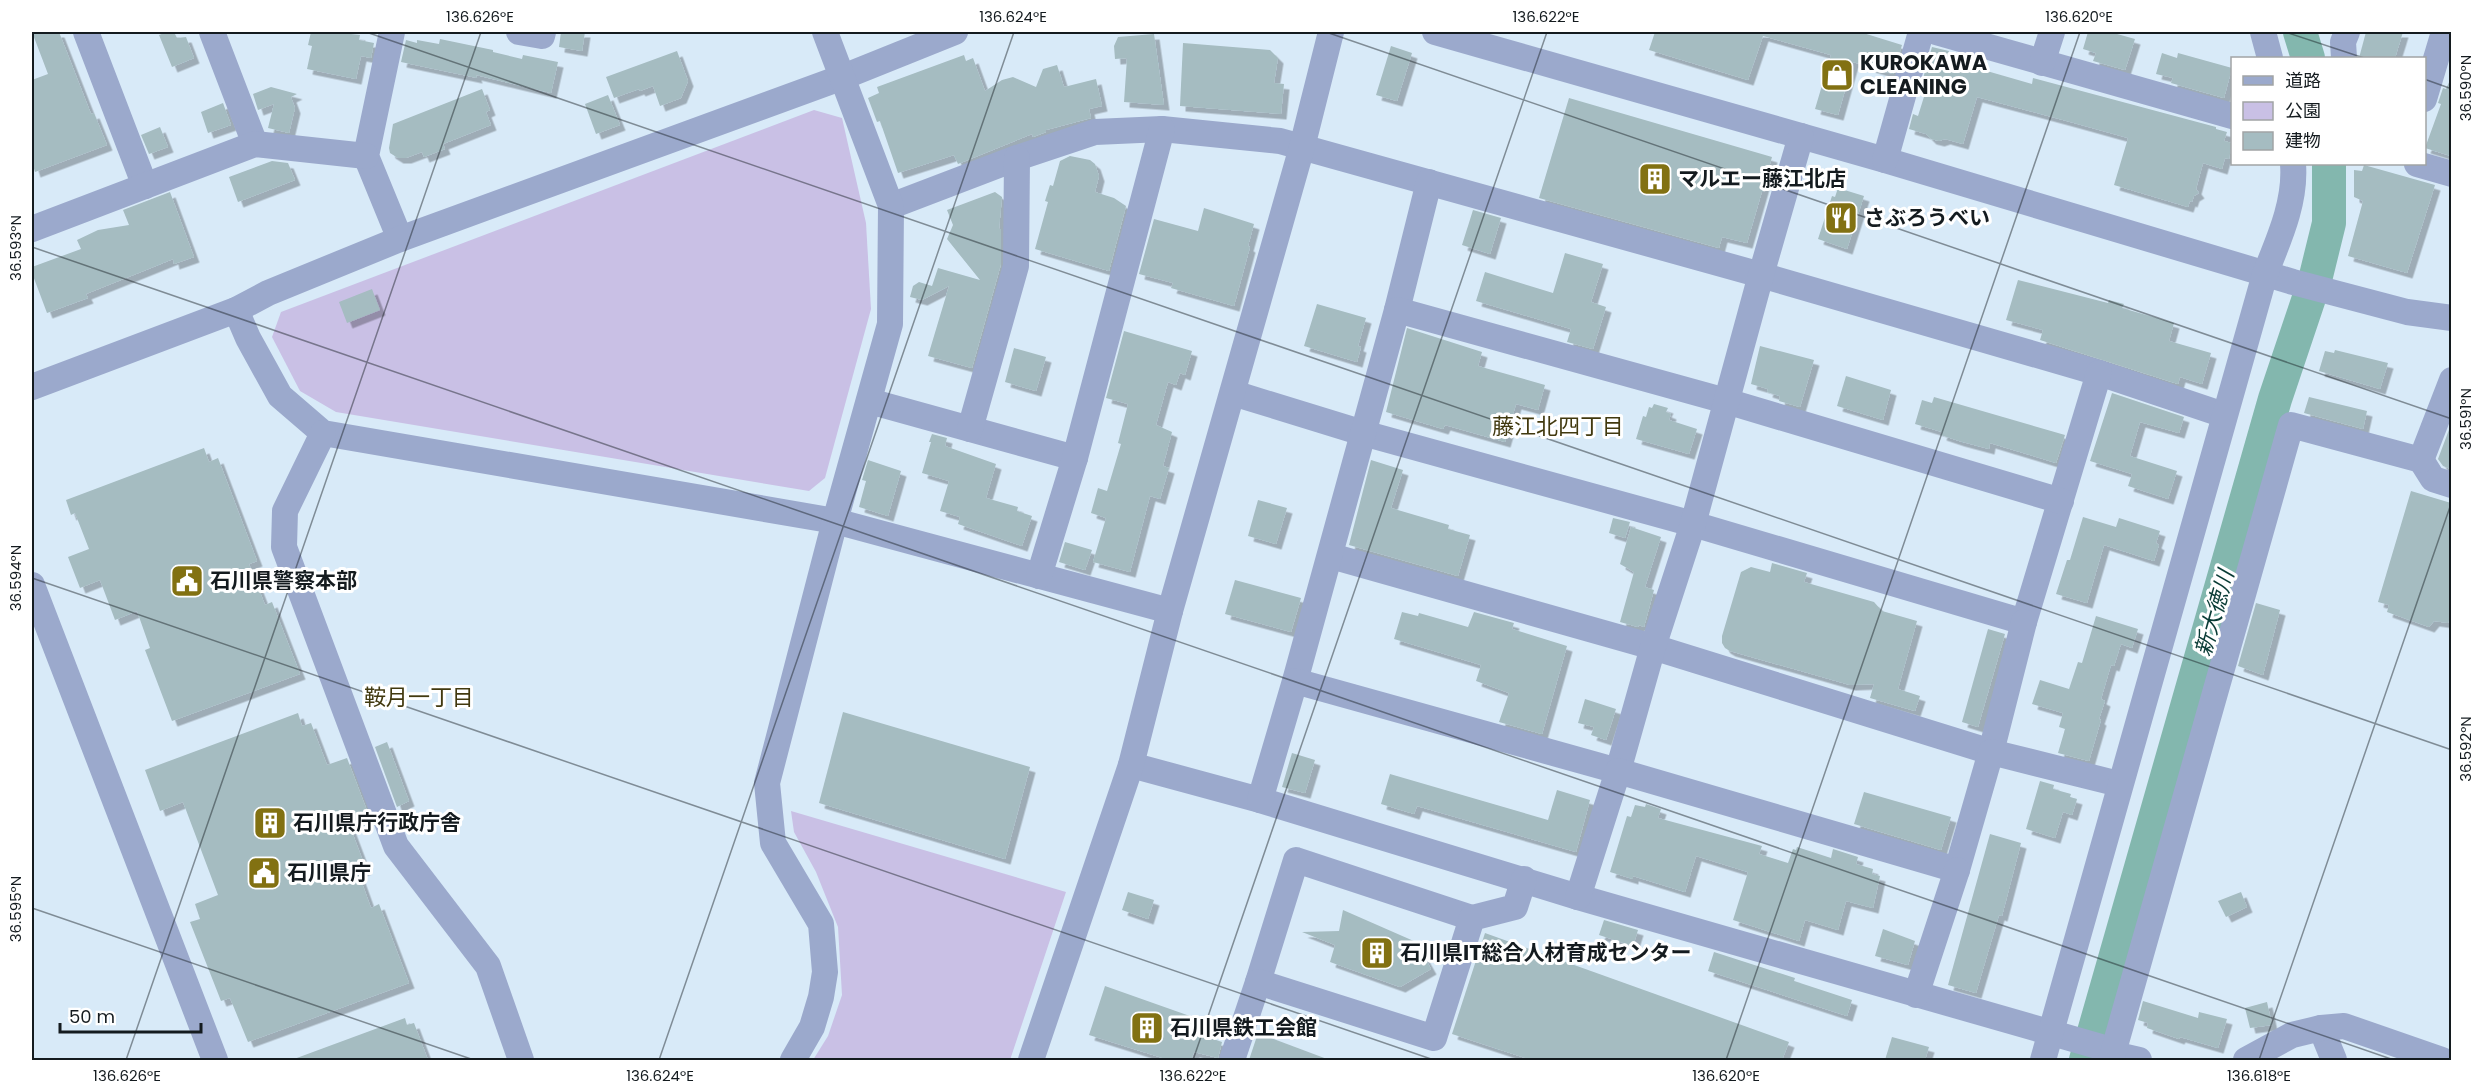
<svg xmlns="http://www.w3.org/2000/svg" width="2483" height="1092" font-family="Poppins,'Noto Sans JP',sans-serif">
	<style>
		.green { fill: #c9c0e5 }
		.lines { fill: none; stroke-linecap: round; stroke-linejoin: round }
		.river { stroke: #83b7ae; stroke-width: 34 }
		.building { fill: #a5bcc1; filter: url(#shadow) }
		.minor { stroke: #9ba9cc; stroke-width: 26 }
		.ticks { fill: none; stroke: #141b1f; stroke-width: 1.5; stroke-opacity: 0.45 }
		.labels { text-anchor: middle; stroke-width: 6; stroke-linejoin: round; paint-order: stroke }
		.poi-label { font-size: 21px; font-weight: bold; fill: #141b1f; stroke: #fff; text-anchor: start }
		.neighbourhood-label { font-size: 22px; fill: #41390f; stroke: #fff }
		.water-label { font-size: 22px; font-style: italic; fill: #093b35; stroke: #fff }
		.neatline { fill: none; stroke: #141b1f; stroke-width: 2 }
		.ticks-label { font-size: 15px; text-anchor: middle; fill: #141b1f }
	</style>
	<defs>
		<filter id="shadow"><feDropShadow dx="5.5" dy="5.5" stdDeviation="0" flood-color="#0004"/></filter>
	</defs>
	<rect width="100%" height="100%" fill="#d8eaf8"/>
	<g class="green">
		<polygon points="814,110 842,118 866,223 871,309 825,478 809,491 336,412 300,391 272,337 281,312"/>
		<polygon points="791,811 1066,892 1010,1060 813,1060 828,1036 842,995 838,927 816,872 794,832"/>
	</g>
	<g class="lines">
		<g class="river">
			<polyline points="2300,32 2308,58"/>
			<polyline points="2086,1060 2275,399 2315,280 2329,223 2329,164"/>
		</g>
	</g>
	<g class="building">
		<polygon points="32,32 59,32 91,114 94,113 107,145 35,172 32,162 32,80 48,74"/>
		<polygon points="167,32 174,32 177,38 186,37 194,58 172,67 159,35"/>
		<polygon points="311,32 352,32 351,34 360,35 359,40 374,43 371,58 361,56 356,79 307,69 312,46 308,45"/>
		<polygon points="561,32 585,32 582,51 559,47"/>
		<polygon points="1655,32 1860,32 1902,45 1893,74 1853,62 1838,115 1815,109 1831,55 1763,36 1748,80 1649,50"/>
		<polygon points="2088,32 2110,32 2135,39 2125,70 2093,61 2096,53 2083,49"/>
		<polygon points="2366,32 2403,32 2395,58 2359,58"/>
		<polygon points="1154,34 1164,105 1124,102 1127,58 1115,59 1114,46 1118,37"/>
		<polygon points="440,39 493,50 493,52 522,59 523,55 558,62 551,93 476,75 477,78 401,62 406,40 417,43 417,40 439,44"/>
		<polygon points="1183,43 1270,50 1278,58 1274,83 1284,84 1281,114 1180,106"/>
		<polygon points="1391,46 1412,53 1397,101 1376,95"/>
		<polygon points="1932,47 1949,51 1947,57 1974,64 1973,67 2032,84 2033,78 2216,127 2216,129 2227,132 2224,141 2232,143 2229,159 2225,158 2222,169 2203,163 2196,189 2199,193 2194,196 2192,202 2190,201 2188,207 2114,185 2128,138 2074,123 1977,97 1963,144 1945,139 1939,141 1931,139 1926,134 1909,129 1913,114 1918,116 1928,84 1922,82"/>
		<polygon points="677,51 688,81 681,98 660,106 653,86 640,91 639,89 614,98 606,77"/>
		<polygon points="2162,53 2177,58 2178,53 2232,68 2224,98 2171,83 2173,78 2156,74"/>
		<polygon points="964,55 966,61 973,58 985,91 1002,80 1013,77 1036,87 1043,69 1057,65 1064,87 1096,79 1102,106 1089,109 1091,118 1046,130 1046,132 1033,137 1032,134 958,164 954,155 898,173 880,121 877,122 868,98 879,93 877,87"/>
		<polygon points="2450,80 2451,80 2451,156 2425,148 2441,104 2438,103 2443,88 2446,89"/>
		<polygon points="271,87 297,94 291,97 295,108 289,133 268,128 274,104 258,110 253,94"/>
		<polygon points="482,89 490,110 486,112 491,125 443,144 445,149 424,157 422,152 406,158 398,158 390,153 389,148 393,124"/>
		<polygon points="608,95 620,125 596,134 585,104"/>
		<polygon points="1569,98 1772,157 1747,243 1722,237 1719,248 1539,198"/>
		<polygon points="223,103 231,125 208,133 201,112"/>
		<polygon points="160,127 168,147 149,154 141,135"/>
		<polygon points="1070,156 1090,160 1095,164 1099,176 1095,192 1114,198 1126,206 1109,271 1035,249 1048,202 1045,201 1050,185 1053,186 1060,161"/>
		<polygon points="272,161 288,163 295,180 238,202 229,177"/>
		<polygon points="2364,165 2435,185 2407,273 2348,256 2363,201 2354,197 2354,170 2362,171"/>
		<polygon points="1838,188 1864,196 1847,249 1818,239 1832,196 1835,197"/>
		<polygon points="170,192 194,257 174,264 173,259 141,272 86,294 88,298 47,313 32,273 32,267 81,249 77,240 98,230 129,225 123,210"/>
		<polygon points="995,192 1002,197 999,229 1001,229 1001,264 972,368 928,356 949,286 922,300 910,297 913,286 919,282 932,286 938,268 980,280 947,239 953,225 947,210"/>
		<polygon points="1204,208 1254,224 1248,246 1250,247 1234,306 1171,288 1173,283 1139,274 1154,219 1198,231"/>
		<polygon points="1473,210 1501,218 1490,254 1462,245"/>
		<polygon points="1565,253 1603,264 1591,302 1606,307 1593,349 1567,342 1571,329 1476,301 1485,272 1553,293"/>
		<polygon points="2018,280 2108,303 2109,300 2124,304 2122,308 2174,323 2169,341 2211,353 2202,384 2180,377 2178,384 2040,340 2043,330 2006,320"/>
		<polygon points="372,289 380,310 347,323 339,302"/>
		<polygon points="1317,304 1366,318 1358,346 1361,347 1357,362 1304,346"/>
		<polygon points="1407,328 1482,352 1478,366 1545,385 1538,410 1516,404 1505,442 1445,425 1443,429 1386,412"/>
		<polygon points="1124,331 1192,351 1185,375 1180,373 1176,385 1168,382 1156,425 1172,432 1163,466 1169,468 1160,499 1150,496 1130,572 1093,562 1106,518 1091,513 1098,488 1107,491 1121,444 1118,443 1128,404 1106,398"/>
		<polygon points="1760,346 1814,360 1800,407 1779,401 1780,396 1767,392 1768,389 1751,384"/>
		<polygon points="1014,348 1046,357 1036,391 1005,382"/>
		<polygon points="2335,350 2388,363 2380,389 2319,371 2325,351 2334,353"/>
		<polygon points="1846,376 1891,390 1883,420 1837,406"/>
		<polygon points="2112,393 2184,417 2179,433 2140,422 2130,456 2177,471 2168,499 2128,486 2132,474 2090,461"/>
		<polygon points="1934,397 2065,435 2056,463 1990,443 1989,449 1959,441 1941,435 1942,432 1915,424 1922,400 1932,403"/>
		<polygon points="2309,397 2367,411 2363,429 2304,413"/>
		<polygon points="1654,404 1668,408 1666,412 1671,414 1669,420 1697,429 1689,454 1636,439 1643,416 1646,417 1649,407 1652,408"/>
		<polygon points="2450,427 2451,427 2451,469 2443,466 2438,459"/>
		<polygon points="932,434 947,438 945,446 996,464 986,498 1018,507 1017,511 1032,516 1022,546 958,524 960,517 940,511 949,481 922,473 931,442 929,442"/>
		<polygon points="204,448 209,462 218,458 257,561 249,564 265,605 272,602 300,674 172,721 145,650 150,648 137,611 115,620 100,580 80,588 68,557 89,549 75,513 71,515 66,500"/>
		<polygon points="868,460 901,471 888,516 859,507 866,481 862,480"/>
		<polygon points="1371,460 1403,470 1391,508 1449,525 1448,529 1470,535 1458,576 1349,545"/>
		<polygon points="2411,491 2451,503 2451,615 2448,623 2434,621 2429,627 2387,612 2389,605 2378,602"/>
		<polygon points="1258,500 1287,508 1276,544 1248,536"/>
		<polygon points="2083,517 2116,527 2119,518 2160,531 2156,543 2159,545 2154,561 2104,545 2087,603 2056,594 2067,560 2070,560"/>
		<polygon points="1613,518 1630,522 1625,538 1609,533"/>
		<polygon points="1631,527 1661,537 1645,587 1654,590 1644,627 1639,625 1638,627 1620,622 1634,572 1620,564"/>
		<polygon points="1065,542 1092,550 1085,570 1059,562"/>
		<polygon points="1772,563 1807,573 1804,582 1874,602 1882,611 1917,621 1898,689 1920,696 1915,711 1870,698 1874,684 1850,685 1730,651 1725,648 1722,643 1722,636 1741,572 1751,567 1770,572"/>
		<polygon points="1235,580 1301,598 1291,632 1225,614"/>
		<polygon points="2256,603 2280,610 2263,675 2238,666"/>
		<polygon points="1402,612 1418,616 1419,613 1468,627 1474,612 1514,623 1512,629 1567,646 1542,734 1499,722 1509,693 1476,681 1481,665 1394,639"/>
		<polygon points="2096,616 2138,629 2132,648 2121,644 2114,666 2111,665 2101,699 2105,701 2099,719 2101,720 2089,761 2058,753 2065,729 2059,727 2063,713 2032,704 2040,680 2069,689 2078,662 2082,663"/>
		<polygon points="1988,629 2005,634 1978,727 1962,722"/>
		<polygon points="1585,699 1616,709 1606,740 1591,735 1594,727 1578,723"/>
		<polygon points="843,712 1030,767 1005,859 819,803"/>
		<polygon points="298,713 302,726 311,723 327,765 347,758 369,816 349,824 366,869 358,872 371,908 379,904 409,983 248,1042 230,998 221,1001 190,922 200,919 195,904 218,895 183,802 160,811 145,770"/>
		<polygon points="387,742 409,801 397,807 375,747"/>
		<polygon points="1292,753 1315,760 1305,793 1282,787"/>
		<polygon points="1390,774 1548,820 1557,790 1590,800 1576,852 1417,806 1414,814 1381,804"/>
		<polygon points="2040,781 2054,785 2053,789 2071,794 2070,797 2077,799 2072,815 2063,812 2055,838 2026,829"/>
		<polygon points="1864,792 1951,817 1941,850 1854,824"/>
		<polygon points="1646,804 1661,809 1658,818 1762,846 1759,854 1788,863 1793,849 1796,850 1797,847 1831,858 1833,849 1858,857 1856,864 1873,869 1872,874 1880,876 1873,908 1846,901 1838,930 1805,920 1799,941 1733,920 1748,872 1696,856 1685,892 1633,876 1633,879 1610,872 1627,816 1631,817 1635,805 1645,807"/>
		<polygon points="1990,834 2021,843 2002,916 1999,915 1976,993 1948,985"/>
		<polygon points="1128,892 1154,900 1148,919 1122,910"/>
		<polygon points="2241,892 2247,907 2226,917 2218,901"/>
		<polygon points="1343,910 1416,942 1431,969 1400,987 1330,962 1335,945 1302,932 1339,931"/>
		<polygon points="1604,920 1638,930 1633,946 1599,935"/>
		<polygon points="1883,929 1915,941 1908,965 1875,956"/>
		<polygon points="1485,933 1789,1042 1782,1060 1531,1060 1452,1034"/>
		<polygon points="1714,952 1795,978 1794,981 1852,1000 1847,1016 1708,971"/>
		<polygon points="1105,986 1204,1021 1199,1034 1222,1042 1218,1058 1194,1052 1191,1060 1169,1060 1089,1035"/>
		<polygon points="2143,1001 2198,1018 2199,1012 2227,1019 2218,1048 2180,1037 2179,1039 2147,1028 2148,1023 2138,1020"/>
		<polygon points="2267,1002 2272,1025 2250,1028 2245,1008"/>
		<polygon points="405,1018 407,1025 414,1023 428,1060 294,1060 294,1059"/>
		<polygon points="1258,1033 1327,1059 1326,1060 1249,1060"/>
		<polygon points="1892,1037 1929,1047 1925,1060 1885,1060"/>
	</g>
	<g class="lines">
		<g class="minor">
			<polyline points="86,32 145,186"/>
			<polyline points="212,32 255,144"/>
			<polyline points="392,32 366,156 400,239"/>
			<polyline points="519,32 542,36 543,32"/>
			<polyline points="1435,32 1885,160 2293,282 2407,312 2452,318"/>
			<polyline points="1936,32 2232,116"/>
			<polyline points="2263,32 2270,58"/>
			<polyline points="2344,58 2343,42 2347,32"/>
			<polyline points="2042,63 2052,32"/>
			<polyline points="2424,99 2444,32"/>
			<polyline points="1885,160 1921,32"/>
			<polyline points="2417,164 2452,174"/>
			<polyline points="891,206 1017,158 1095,132 1162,129 1280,141 1761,275 2099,373 2224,415"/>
			<polyline points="32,229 255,144 366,156"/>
			<polyline points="236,310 248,338 280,396 323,433 835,521 1170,611"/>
			<polyline points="1397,310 1429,182"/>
			<polyline points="32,387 236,310 268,293 400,239 843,77 955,32"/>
			<polyline points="1233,393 1363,433 1693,524 2024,622 2099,373"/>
			<polyline points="869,401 1075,458"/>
			<polyline points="970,429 1016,266 1017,158"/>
			<polyline points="323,433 285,511 284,547 396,846 488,966 521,1060"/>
			<polyline points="2421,460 2433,479 2452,485"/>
			<polyline points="1331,556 1653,647 1991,752 2024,622"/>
			<polyline points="1039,576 1075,458 1162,129"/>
			<polyline points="32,585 215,1060"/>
			<polyline points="1295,681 1397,310 1726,401 2061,501"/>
			<polyline points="1131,765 1260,800 1578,897 2101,1047 2113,1054 2139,1060"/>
			<polyline points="1260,800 1295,681 1618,771 1653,647 1693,524 1761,275 1801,136"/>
			<polyline points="1578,897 1618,771 1957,870 1991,752 2119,784"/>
			<polyline points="1258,982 1296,860 1472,918"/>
			<polyline points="1916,995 1957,870"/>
			<polyline points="2321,1028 2334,1060"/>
			<polyline points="793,1060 812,1027 821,997 825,972 821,924 773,843 767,783 835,521 890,324 891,206 825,32"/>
			<polyline points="1031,1060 1131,765 1170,611 1302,147 1331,32"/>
			<polyline points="1232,1060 1258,982 1434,1038 1472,918 1515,907 1524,879"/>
			<path d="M2043,1060L2265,274C2279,239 2296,202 2293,164"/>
			<polyline points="2111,1060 2291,425 2421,460 2452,380"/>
			<polyline points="2246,1060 2292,1035 2321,1028 2344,1026 2442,1060"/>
		</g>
	</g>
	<path class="ticks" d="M366,32L2452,750M1326,32L2452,419M2285,32L2364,58M2424,79L2452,89M32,247L2394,1060M32,578L1434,1060M32,908L474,1060M126,1060L481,32M659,1060L1014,32M1193,1060L1547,32M1726,1060L2080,32M2259,1060L2452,501"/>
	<defs>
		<g id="shop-square" transform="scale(1.725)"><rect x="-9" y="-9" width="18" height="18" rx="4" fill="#827112" stroke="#fff"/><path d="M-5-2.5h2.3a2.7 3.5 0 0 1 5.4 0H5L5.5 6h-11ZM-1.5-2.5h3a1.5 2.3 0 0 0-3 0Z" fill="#fff"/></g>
		<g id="building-square" transform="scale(1.725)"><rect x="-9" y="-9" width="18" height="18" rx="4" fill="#827112" stroke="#fff"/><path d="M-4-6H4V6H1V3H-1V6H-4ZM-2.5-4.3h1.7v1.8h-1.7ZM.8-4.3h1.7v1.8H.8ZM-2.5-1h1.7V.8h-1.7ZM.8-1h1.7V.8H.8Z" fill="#fff"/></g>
		<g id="restaurant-square" transform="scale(1.725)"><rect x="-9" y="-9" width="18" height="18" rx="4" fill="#827112" stroke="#fff"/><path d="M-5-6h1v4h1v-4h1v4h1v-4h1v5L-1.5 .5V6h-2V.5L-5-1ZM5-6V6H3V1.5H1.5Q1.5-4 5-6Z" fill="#fff"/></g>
		<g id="civic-square" transform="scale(1.725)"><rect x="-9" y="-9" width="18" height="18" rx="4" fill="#827112" stroke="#fff"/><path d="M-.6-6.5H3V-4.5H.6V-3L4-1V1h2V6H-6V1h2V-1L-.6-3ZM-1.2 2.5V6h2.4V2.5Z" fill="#fff"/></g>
	</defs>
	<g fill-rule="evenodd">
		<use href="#shop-square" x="1837" y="75"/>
		<use href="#building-square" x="1655" y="179"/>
		<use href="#restaurant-square" x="1841" y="218"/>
		<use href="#civic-square" x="187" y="581"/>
		<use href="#building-square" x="270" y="823"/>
		<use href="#civic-square" x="264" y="873"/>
		<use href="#building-square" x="1377" y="953"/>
		<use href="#building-square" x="1147" y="1028"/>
	</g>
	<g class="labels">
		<g class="poi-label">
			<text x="1860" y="70">KUROKAWA<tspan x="1860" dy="24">CLEANING</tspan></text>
			<text x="1678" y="186">マルエー藤江北店</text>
			<text x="1864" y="225">さぶろうべい</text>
			<text x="210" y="588">石川県警察本部</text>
			<text x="293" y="830">石川県庁行政庁舎</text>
			<text x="287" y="880">石川県庁</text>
			<text x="1400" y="960">石川県IT総合人材育成センター</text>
			<text x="1170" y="1035">石川県鉄工会館</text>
		</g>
		<g class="neighbourhood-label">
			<text x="1558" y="434">藤江北四丁目</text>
			<text x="419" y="705">鞍月一丁目</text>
		</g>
		<g class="water-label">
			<text transform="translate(2214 613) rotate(-74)" y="8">新大徳川</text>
		</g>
	</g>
	<rect width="2483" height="1092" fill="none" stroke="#ffffff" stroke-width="66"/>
	<rect x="2231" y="57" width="195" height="108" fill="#ffffff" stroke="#a1a4a5" stroke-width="1.5"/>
	<rect x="2243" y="76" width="30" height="9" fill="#9ba9cc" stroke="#a1a4a5" stroke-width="1.5"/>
	<text x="2285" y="87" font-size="18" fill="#141b1f">道路</text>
	<rect x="2243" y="102" width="30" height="18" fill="#c9c0e5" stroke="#a1a4a5" stroke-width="1.5"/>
	<text x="2285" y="117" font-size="18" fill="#141b1f">公園</text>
	<rect x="2243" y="132" width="30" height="18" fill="#a5bcc1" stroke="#a1a4a5" stroke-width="1.5"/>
	<text x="2285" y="147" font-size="18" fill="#141b1f">建物</text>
	<path d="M60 1023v9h141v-9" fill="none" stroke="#141b1f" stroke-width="3"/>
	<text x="69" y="1023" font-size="18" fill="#141b1f" stroke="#ffffff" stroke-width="4.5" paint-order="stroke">50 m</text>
	<rect x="33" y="33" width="2417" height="1026" class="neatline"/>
	<g class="ticks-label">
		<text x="480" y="22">136.626°E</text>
		<text x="1013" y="22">136.624°E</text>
		<text x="1546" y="22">136.622°E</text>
		<text x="2079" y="22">136.620°E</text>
		<text transform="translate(2466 88) rotate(-90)" y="5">36.590°N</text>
		<text transform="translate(16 248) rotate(-90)" y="5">36.593°N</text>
		<text transform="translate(2466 419) rotate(-90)" y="5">36.591°N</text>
		<text transform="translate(16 578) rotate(-90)" y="5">36.594°N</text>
		<text transform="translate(2466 749) rotate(-90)" y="5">36.592°N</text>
		<text transform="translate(16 909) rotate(-90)" y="5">36.595°N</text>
		<text x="127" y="1081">136.626°E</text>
		<text x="660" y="1081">136.624°E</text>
		<text x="1193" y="1081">136.622°E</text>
		<text x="1726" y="1081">136.620°E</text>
		<text x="2259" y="1081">136.618°E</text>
	</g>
</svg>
